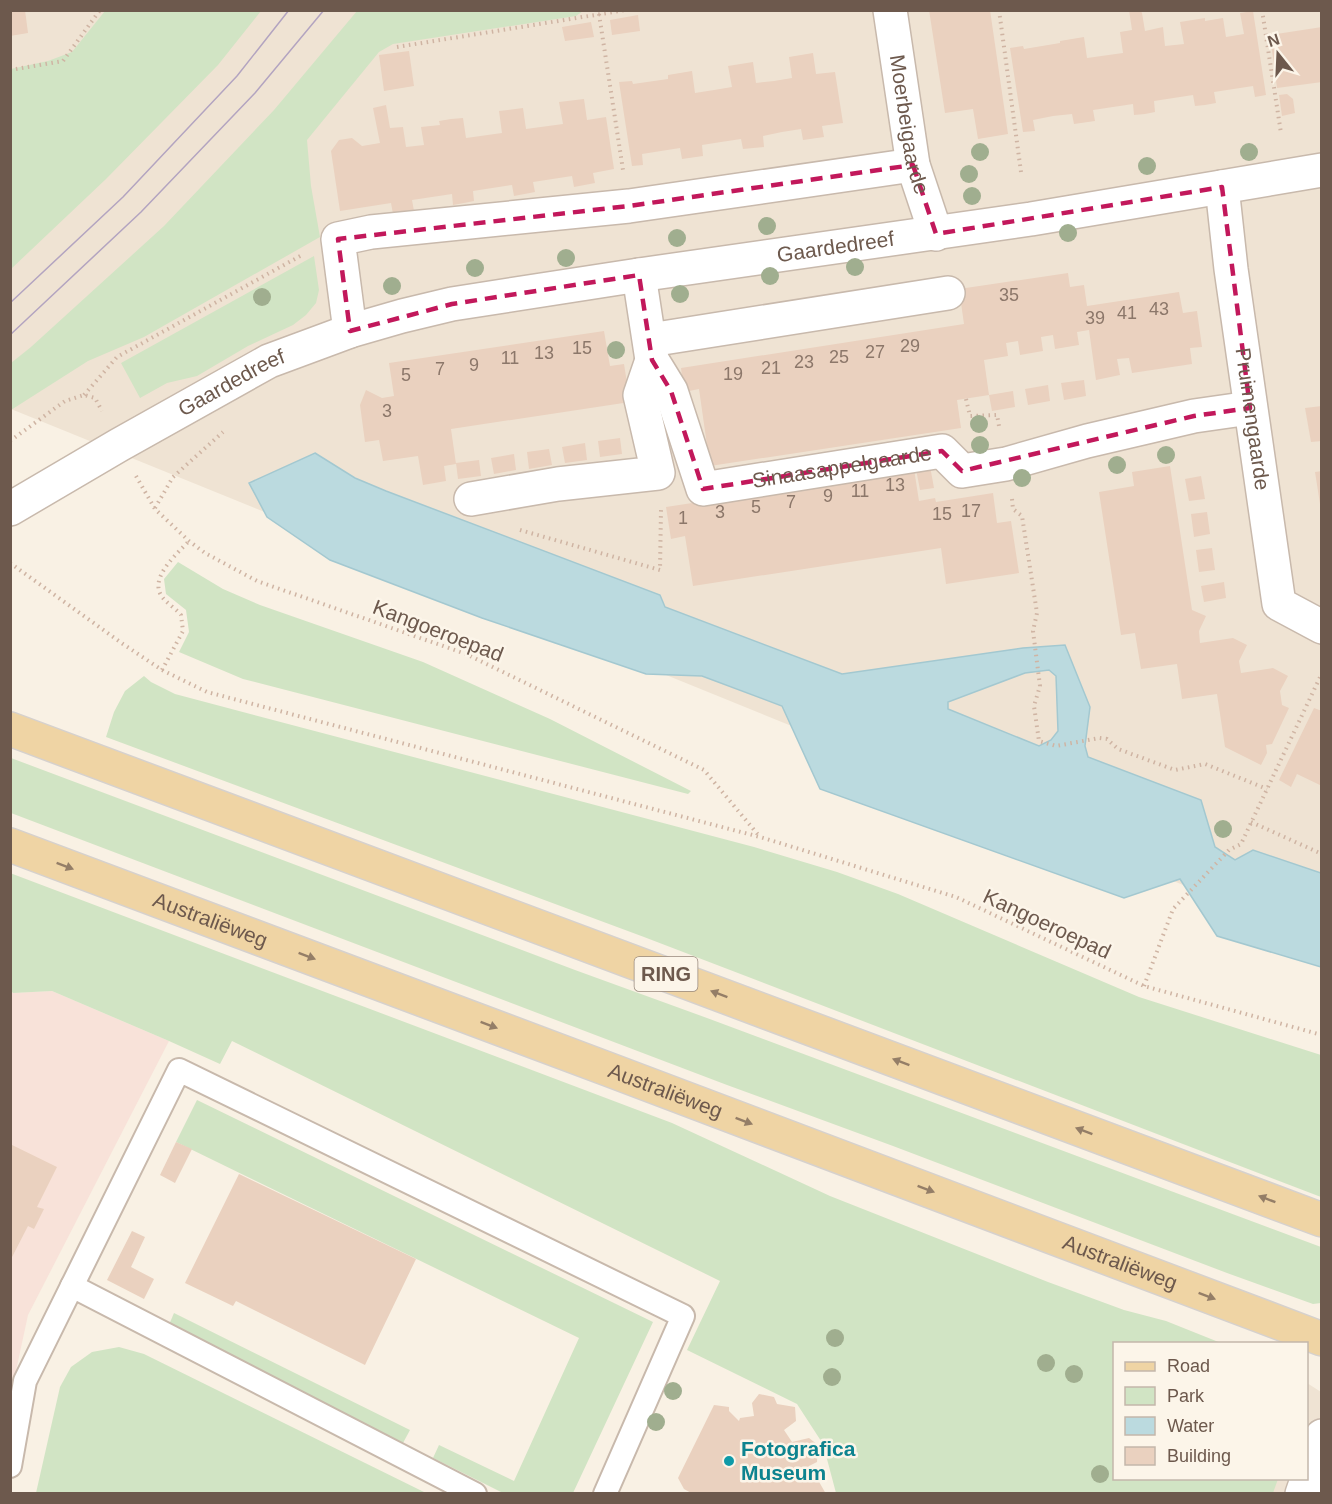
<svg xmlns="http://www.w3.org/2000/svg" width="1332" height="1504" font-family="Helvetica,sans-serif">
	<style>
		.residential { fill: #efe3d3 }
		.commercial { fill: #f8e2d9 }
		.green { fill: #d1e4c4 }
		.water { fill: #bbdadf; stroke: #a3c8d0; stroke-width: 1.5; fill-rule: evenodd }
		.building { fill: #ead1bf }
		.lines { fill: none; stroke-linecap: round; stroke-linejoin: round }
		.service-casing { stroke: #c8b9ac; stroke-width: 26 }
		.minor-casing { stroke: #c8b9ac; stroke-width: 36 }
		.tertiary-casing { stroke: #c8b9ac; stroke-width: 36 }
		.primary-casing { stroke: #d6d1cd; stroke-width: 36 }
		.path { stroke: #cfb4a3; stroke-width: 4; stroke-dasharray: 1.5 4.5; stroke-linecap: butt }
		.service { stroke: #fff; stroke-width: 22 }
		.minor { stroke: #fff; stroke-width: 33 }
		.tertiary { stroke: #fff; stroke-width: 33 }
		.primary { stroke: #efd4a4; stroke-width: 33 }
		.tram { stroke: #b3a4c0; stroke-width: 1.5 }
		.tree { fill: #a0ae8f }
		.oneway { fill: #947e67 }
		.marked { fill: none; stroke: #c2185b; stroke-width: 4.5; stroke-dasharray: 12 8; stroke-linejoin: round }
		.culture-dot { fill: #0f9aa8; stroke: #fcf5e9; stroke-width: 2 }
		.labels { text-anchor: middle; stroke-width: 5; stroke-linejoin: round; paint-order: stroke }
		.number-label { font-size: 18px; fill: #8c776a }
		.shield { fill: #fcf5e9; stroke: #98887c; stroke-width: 1.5 }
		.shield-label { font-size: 20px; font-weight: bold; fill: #6d594d }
		.street-label { font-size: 21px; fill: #6d594d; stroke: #fcf5e9 }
		.culture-label { font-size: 21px; font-weight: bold; fill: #0d838f; stroke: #fcf5e9; text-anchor: start }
	</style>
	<rect width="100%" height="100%" fill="#f9f1e4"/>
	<g class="residential">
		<polygon points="10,11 1321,11 1321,941 11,409"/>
		<polygon points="1307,1383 1321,1392 1321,1493 1265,1494 1270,1479 1306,1478"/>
	</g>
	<polygon class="commercial" points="11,991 13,993 52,991 169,1041 28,1315 11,1394"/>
	<g class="green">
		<polygon points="105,11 261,11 218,65 106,179 11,269 11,69 48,61 72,52"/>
		<polygon points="357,11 583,11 576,16 393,44 379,52 307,140 311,186 320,237 144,337 88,361 11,410 11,363 31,347 164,226 274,110"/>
		<polygon points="314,256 319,290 316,303 306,315 293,325 248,346 197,376 167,383 140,398 121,363"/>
		<polygon points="178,562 223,589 260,605 423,662 550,719 691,791 688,794 243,679 179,652 189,632 186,610 166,594 164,579"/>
		<polygon points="144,676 151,682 175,694 754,847 837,872 898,894 1139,997 1321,1055 1321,1197 644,937 106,737 114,712 125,691"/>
		<polygon points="11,758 575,970 707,1018 1321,1247 1321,1303 1313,1304 1227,1273 893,1146 727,1085 11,813"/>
		<polygon points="10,873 672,1123 830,1196 1048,1282 1124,1310 1166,1321 1221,1343 1114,1344 1114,1478 1278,1479 1273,1493 836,1493 823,1444 797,1404 687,1350 720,1281 232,1041 220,1064 169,1041 52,991 13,993 11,991"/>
		<polygon points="197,1100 653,1322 573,1493 503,1493 433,1458 439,1445 514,1481 579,1338 176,1142"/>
		<polygon points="174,1313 410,1430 403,1443 168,1327"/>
		<polygon points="119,1347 144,1354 426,1493 36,1493 60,1387 71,1367 92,1352"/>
	</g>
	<path class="water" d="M315,453L355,478L386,491L660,595L665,607L842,674L1023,648L1065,645L1090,707L1085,746L1088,757L1201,800L1215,847L1235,860L1253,850L1321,873V967L1217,936L1180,879L1124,898L820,789L782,706L702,676L646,674L482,618L330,560L267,517L249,483ZM1049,670L1056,676L1058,731L1051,740L1039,746L948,709V702L1025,673Z"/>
	<g class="building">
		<polygon points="10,10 25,10 28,33 10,36"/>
		<polygon points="929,10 990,10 1008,134 978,139 973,109 945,113"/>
		<polygon points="1129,10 1140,10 1142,13 1145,31 1163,27 1165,46 1184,44 1180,22 1205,18 1205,21 1223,18 1226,37 1244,34 1240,13 1253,11 1266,95 1255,97 1253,86 1214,92 1216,103 1205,105 1195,106 1193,95 1154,101 1155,112 1145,114 1134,115 1133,104 1093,110 1095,121 1074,124 1072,114 1053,116 1033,120 1035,131 1023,132 1010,48 1023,46 1024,49 1060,43 1060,41 1084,37 1087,58 1123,53 1120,32 1132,30"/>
		<polygon points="638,15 640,31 612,35 610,20"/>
		<polygon points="591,22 594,37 565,41 562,27"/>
		<polygon points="1322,27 1322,82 1277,88 1270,35"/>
		<polygon points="409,51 414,86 384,91 379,55"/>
		<polygon points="813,53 816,74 835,72 843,123 822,126 824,137 803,140 801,129 782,132 763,136 764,147 743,149 741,139 721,142 702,145 703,156 682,159 680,148 642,154 643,165 632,166 619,82 632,81 633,84 668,79 668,75 692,71 695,93 714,90 732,87 728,66 753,62 756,83 774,81 792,78 789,57"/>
		<polygon points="1287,94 1293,99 1295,113 1282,116 1279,95"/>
		<polygon points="584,99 587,120 606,117 614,169 593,173 595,183 574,187 572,176 533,182 535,192 514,196 512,185 473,191 474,201 464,203 453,205 452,194 412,200 414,211 403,213 393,214 391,203 340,211 331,151 339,140 352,138 362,146 380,143 373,108 386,105 390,128 403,127 406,147 424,145 421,127 440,125 439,121 451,119 463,118 466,138 502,133 499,111 523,108 526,129 563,124 559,102"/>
		<polygon points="1068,273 1070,287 1084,285 1087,306 1179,292 1183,313 1197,311 1202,347 1190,348 1192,364 1132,373 1129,358 1117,359 1120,375 1096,380 1089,330 1077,332 1079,345 1055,349 1053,335 1041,337 1043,351 1020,355 1018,341 1006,343 1008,356 984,360 989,395 1013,391 1015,407 992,411 989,395 957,400 961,428 710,466 699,389 684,392 681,368 964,324 959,289"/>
		<polygon points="604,331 610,366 624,364 630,402 451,429 456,464 444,466 446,481 423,485 418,456 383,461 379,440 365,442 360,405 366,390 382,398 394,396 389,363"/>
		<polygon points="1084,380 1086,396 1064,400 1061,383"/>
		<polygon points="1048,385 1050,401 1028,405 1025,389"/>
		<polygon points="1322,406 1322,441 1311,442 1305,408"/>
		<polygon points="620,438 622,454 600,457 598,441"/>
		<polygon points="585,443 587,460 565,463 562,447"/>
		<polygon points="549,449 552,465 529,469 527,452"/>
		<polygon points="514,454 516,470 494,474 491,458"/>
		<polygon points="479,460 481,476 458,479 456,463"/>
		<polygon points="930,466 934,488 920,490 916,469"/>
		<polygon points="1170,466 1192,610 1206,616 1199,631 1200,643 1233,638 1247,645 1239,661 1241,673 1273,668 1288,676 1280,691 1282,705 1289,708 1272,744 1266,745 1267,753 1261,765 1225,747 1217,694 1182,699 1177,664 1141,669 1135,633 1121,635 1099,492 1134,486 1132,472"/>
		<polygon points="914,469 919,501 935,498 936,502 993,493 997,523 1011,521 1019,573 946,584 941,548 693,586 685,536 671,539 666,507"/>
		<polygon points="1322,471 1322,504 1320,504 1315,472"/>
		<polygon points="1201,476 1205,499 1189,501 1185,479"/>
		<polygon points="1207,512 1210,534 1194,537 1191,514"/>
		<polygon points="1212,548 1215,570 1199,572 1196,550"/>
		<polygon points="1224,582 1226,598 1204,602 1201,586"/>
		<polygon points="1314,708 1322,711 1322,786 1297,774 1291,787 1279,780"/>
		<polygon points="176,1142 192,1149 175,1183 160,1175"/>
		<polygon points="10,1144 57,1167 37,1207 44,1209 34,1229 28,1226 10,1261"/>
		<polygon points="239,1174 416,1259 365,1365 236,1301 233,1306 185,1283"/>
		<polygon points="132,1231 145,1237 131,1267 154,1279 144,1299 107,1280"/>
		<polygon points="759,1394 774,1397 777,1404 795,1407 796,1421 784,1430 792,1442 809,1438 818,1445 817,1462 809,1466 807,1478 818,1480 826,1494 693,1494 684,1489 678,1478 714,1405 729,1407 729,1411 739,1421 740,1418 754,1416 752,1403"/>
	</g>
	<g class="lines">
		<g class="service-casing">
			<g id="service">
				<polyline points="72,1286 475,1494"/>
				<polyline points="10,1466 25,1381 179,1070 683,1316 605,1494"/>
			</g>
		</g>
		<g class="minor-casing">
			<g id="minor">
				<path id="s1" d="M890,10L913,165L936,234"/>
				<path id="s2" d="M1222,187L1231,269L1279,604L1322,627"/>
				<path id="s3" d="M639,275L652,360L671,391L703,489L942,451L962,471L1006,464L1087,441L1194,416L1250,408"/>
				<polyline points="350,331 338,239 371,232 629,206 913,165"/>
				<polyline points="650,340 948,293"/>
				<polyline points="471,499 558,484 658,473 640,395 652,360"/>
			</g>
		</g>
		<g class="tertiary-casing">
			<g id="tertiary">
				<path id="s4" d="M10,509L119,445L269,361L350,331L402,316L452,304L639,275L1031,219L1322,170"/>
				<polyline points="1302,1494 1322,1436"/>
			</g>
		</g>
		<g class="primary-casing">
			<g id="primary">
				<polyline points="10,729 1322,1220"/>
				<path id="s5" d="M10,845L610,1070L1322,1339"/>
			</g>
		</g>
		<g class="path">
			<polyline points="999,10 1021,172"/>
			<polyline points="1262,10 1281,133"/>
			<polyline points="599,14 623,170"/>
			<polyline points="397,47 626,10"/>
			<polyline points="10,70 63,61 100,10"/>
			<polyline points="84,395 117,357 302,255"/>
			<polyline points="966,399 970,416 997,415 999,426"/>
			<polyline points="10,441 65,401 84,395 95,398 102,411"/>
			<polyline points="136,476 155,509 189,541 205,553 257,581 466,654 704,770 760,837"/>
			<polyline points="1012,499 1013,509 1022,516 1037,613 1033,631 1040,686 1034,706 1039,741 1056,746 1099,738 1107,739 1118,749 1175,770 1205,764 1267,789"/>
			<polyline points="155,508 173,477 223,432"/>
			<polyline points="520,530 660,570 661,509"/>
			<polyline points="10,563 123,644 162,670 207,692 760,837 956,897 1144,986 1322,1035"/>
			<path d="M162,670L183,631L181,615C176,609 168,604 163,598C147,579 177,554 189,541"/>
			<polyline points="1251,822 1322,854"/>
			<polyline points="1144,986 1173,909 1229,850 1241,844 1322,673"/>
		</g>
		<use href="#service" class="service"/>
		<use href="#minor" class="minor"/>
		<use href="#tertiary" class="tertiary"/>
		<use href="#primary" class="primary"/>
		<g class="tram">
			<polyline points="10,303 123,197 237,76 289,10"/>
			<polyline points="10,335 141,212 255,93 324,10"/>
		</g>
	</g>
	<g class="tree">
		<circle cx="980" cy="152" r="9"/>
		<circle cx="1249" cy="152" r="9"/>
		<circle cx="1147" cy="166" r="9"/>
		<circle cx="969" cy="174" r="9"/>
		<circle cx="972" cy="196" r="9"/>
		<circle cx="767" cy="226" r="9"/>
		<circle cx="1068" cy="233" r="9"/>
		<circle cx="677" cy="238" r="9"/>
		<circle cx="566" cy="258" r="9"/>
		<circle cx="855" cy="267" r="9"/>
		<circle cx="475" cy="268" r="9"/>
		<circle cx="770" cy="276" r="9"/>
		<circle cx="392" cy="286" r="9"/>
		<circle cx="680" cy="294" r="9"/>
		<circle cx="262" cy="297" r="9"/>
		<circle cx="616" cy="350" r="9"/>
		<circle cx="979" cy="424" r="9"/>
		<circle cx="980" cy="445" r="9"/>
		<circle cx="1166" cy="455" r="9"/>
		<circle cx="1117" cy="465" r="9"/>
		<circle cx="1022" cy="478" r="9"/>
		<circle cx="1223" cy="829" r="9"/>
		<circle cx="835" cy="1338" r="9"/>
		<circle cx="1046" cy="1363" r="9"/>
		<circle cx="1074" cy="1374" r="9"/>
		<circle cx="832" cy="1377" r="9"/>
		<circle cx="673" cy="1391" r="9"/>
		<circle cx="656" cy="1422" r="9"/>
		<circle cx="1100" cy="1474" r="9"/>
	</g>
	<defs><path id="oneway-solid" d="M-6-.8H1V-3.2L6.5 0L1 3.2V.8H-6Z" transform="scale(1.5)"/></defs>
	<g class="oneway">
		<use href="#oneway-solid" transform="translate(65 866) rotate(21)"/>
		<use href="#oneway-solid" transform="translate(307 956) rotate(21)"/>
		<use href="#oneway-solid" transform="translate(719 994) rotate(-159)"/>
		<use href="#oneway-solid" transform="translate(489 1025) rotate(21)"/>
		<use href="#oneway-solid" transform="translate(901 1062) rotate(-159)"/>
		<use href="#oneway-solid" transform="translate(744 1121) rotate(21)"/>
		<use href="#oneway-solid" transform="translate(1084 1131) rotate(-159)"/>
		<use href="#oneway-solid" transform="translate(926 1189) rotate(21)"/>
		<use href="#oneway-solid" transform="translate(1267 1199) rotate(-159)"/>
		<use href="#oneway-solid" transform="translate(1207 1296) rotate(21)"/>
	</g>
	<path class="marked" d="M913,165L936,234L1222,187L1250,408L1194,416L962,471L942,451L703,489L671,391L652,360L639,275L452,304L350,331L338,239L629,206Z"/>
	<circle class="culture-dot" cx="729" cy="1461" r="6"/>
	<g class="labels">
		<g class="number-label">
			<text x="1009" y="301">35</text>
			<text x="1159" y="315">43</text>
			<text x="1127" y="319">41</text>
			<text x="1095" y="324">39</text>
			<text x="910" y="352">29</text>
			<text x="582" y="354">15</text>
			<text x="875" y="358">27</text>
			<text x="544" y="359">13</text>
			<text x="839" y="363">25</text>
			<text x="510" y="364">11</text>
			<text x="804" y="368">23</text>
			<text x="474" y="371">9</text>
			<text x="771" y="374">21</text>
			<text x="440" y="375">7</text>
			<text x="733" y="380">19</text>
			<text x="406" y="381">5</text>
			<text x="387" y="417">3</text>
			<text x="895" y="491">13</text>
			<text x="860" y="497">11</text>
			<text x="828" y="502">9</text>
			<text x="791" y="508">7</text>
			<text x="756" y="513">5</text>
			<text x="971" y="517">17</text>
			<text x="720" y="518">3</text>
			<text x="942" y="520">15</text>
			<text x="683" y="524">1</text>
		</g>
		<rect class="shield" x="634.5" y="957" width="63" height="34" rx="4.5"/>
		<g class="shield-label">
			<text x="666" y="981">RING</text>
		</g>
		<g class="street-label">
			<text dy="7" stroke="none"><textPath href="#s1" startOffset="116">Moerbeigaarde</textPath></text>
			<text dy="7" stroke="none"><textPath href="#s4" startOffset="878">Gaardedreef</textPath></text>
			<text dy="7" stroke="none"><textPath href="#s4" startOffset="255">Gaardedreef</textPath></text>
			<text dy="7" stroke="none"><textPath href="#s2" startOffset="234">Pruimengaarde</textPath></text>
			<text dy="7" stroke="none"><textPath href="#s3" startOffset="366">Sinaasappelgaarde</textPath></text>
			<text transform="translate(438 631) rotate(21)" y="7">Kangoeroepad</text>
			<text dy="7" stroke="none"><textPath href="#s5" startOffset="214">Australiëweg</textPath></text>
			<text transform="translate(1047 924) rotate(25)" y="7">Kangoeroepad</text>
			<text dy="7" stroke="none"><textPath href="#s5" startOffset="700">Australiëweg</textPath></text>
			<text dy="7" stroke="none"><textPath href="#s5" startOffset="1186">Australiëweg</textPath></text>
		</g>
		<g class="culture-label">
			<text x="741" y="1456">Fotografica<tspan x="741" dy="24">Museum</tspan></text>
		</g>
	</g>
	<rect width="1332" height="1504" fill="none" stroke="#6d594d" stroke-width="24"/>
	<rect x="1113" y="1342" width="195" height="138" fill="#fcf5e9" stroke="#c3b7ab" stroke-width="1.5"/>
	<rect x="1125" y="1362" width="30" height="9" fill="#efd4a4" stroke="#c3b7ab" stroke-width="1.5"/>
	<text x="1167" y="1372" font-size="18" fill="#6d594d">Road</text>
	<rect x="1125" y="1387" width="30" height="18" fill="#d1e4c4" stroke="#c3b7ab" stroke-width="1.5"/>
	<text x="1167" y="1402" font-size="18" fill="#6d594d">Park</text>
	<rect x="1125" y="1417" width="30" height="18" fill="#bbdadf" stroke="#c3b7ab" stroke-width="1.5"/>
	<text x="1167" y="1432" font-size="18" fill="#6d594d">Water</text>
	<rect x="1125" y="1447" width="30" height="18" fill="#ead1bf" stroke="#c3b7ab" stroke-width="1.5"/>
	<text x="1167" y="1462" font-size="18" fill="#6d594d">Building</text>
	<g transform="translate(1278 54) rotate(342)" stroke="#fcf5e9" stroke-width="4.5" paint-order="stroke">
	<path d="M0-4.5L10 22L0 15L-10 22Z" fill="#6d594d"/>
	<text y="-9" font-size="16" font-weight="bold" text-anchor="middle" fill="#6d594d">N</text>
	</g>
</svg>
